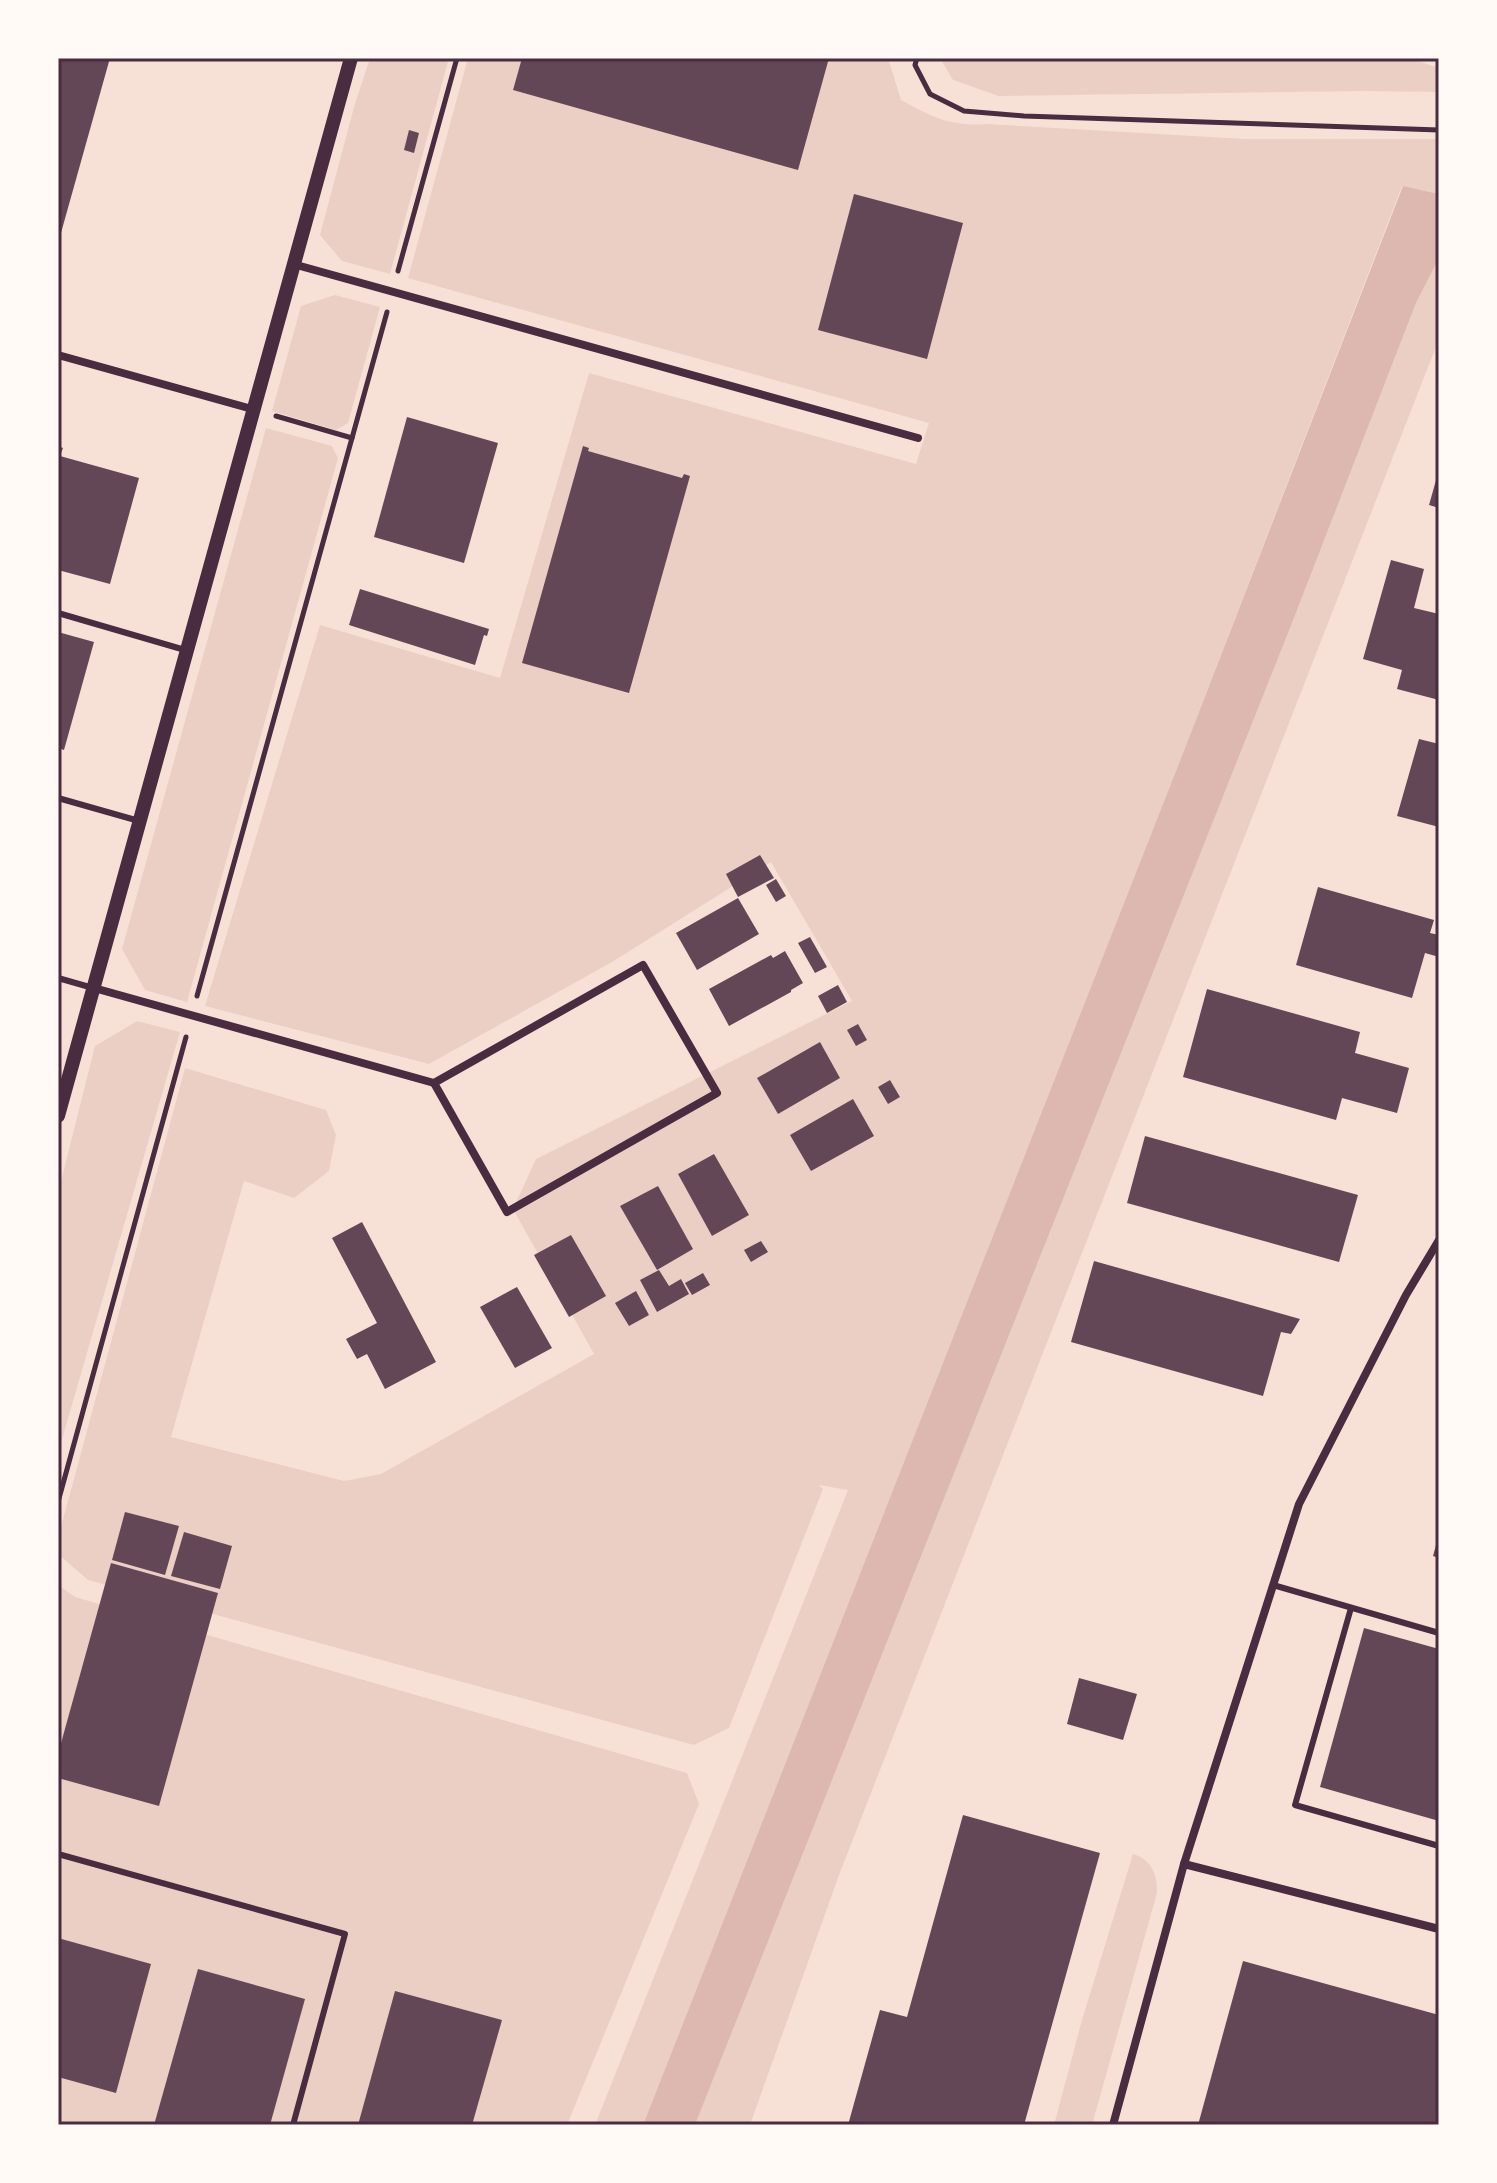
<svg xmlns="http://www.w3.org/2000/svg" width="1497" height="2183" font-family="Poppins,sans-serif">
	<style>
		.green { fill: #ebcfc5 }
		.water { fill: #dcb8b0 }
		.building { fill: #644757 }
		.lines { fill: none; stroke-linecap: round; stroke-linejoin: round }
		.path { stroke: #4a2c40; stroke-width: 5 }
		.service { stroke: #4a2c40; stroke-width: 6 }
		.minor { stroke: #4a2c40; stroke-width: 8 }
		.tertiary { stroke: #4a2c40; stroke-width: 14 }
		.neatline { fill: none; stroke: #4a2c40; stroke-width: 3 }
	</style>
	<rect width="100%" height="100%" fill="#f7e1d7"/>
	<g class="green">
		<polygon points="370,58 449,58 390,274 342,261 320,235 354,107"/>
		<path d="M468,58H888L901,100C934,118 949,126 987,124L1245,139H1439V194L1402,186L1185,748L643,2125H595L848,1490L819,1485L823,1489L729,1728L694,1745L88,1580L58,1554V1538L185,1068L326,1110L336,1135L329,1171L294,1198L244,1181L171,1437L344,1481L381,1474L594,1354L513,1209L536,1159L852,1001L771,862L612,962L429,1064L205,1006L320,625L500,678L589,373L916,464L929,423L408,278Z"/>
		<polygon points="940,58 1409,58 1439,68 1439,92 1364,91 999,96 953,80"/>
		<polygon points="1439,258 1439,339 839,1875 750,2125 695,2125 1294,618 1416,303"/>
		<polygon points="335,295 380,307 348,423 336,430 272,411 301,306"/>
		<polygon points="266,428 332,446 338,458 187,1002 145,990 122,949"/>
		<polygon points="137,1021 180,1032 58,1453 58,1193 95,1046"/>
		<polygon points="58,1585 75,1597 687,1773 699,1804 567,2125 58,2125"/>
		<path d="M1133,1854C1152,1860 1157,1874 1157,1893L1092,2125H1054L1082,2020Z"/>
	</g>
	<polygon class="water" points="1403,186 1439,194 1439,258 1416,303 1294,618 695,2125 643,2125 1185,748"/>
	<g class="building">
		<polygon points="58,58 110,58 59,240 58,240"/>
		<polygon points="522,58 829,58 798,170 513,90"/>
		<polygon points="409,130 419,133 414,153 404,150"/>
		<polygon points="854,194 963,223 927,359 818,330"/>
		<polygon points="407,417 498,443 464,563 374,537"/>
		<polygon points="58,446 63,448 60,456 139,478 110,584 58,570"/>
		<polygon points="583,446 589,448 588,451 682,478 684,474 690,476 629,693 522,663"/>
		<polygon points="1438,473 1439,473 1439,508 1429,505"/>
		<polygon points="1391,560 1424,569 1414,608 1439,614 1439,700 1397,689 1402,670 1363,659"/>
		<polygon points="360,589 489,629 487,636 484,635 475,665 349,625"/>
		<polygon points="58,632 94,642 64,750 58,748"/>
		<polygon points="1419,739 1439,744 1439,827 1397,816"/>
		<polygon points="760,855 774,878 738,897 726,874"/>
		<polygon points="776,879 786,896 776,902 766,885"/>
		<polygon points="1318,887 1434,920 1430,933 1439,935 1439,957 1425,953 1412,998 1296,965"/>
		<polygon points="738,898 759,934 697,970 676,933"/>
		<polygon points="810,937 827,967 815,973 798,943"/>
		<polygon points="785,951 803,983 791,990 791,992 729,1026 709,989 771,955 773,958"/>
		<polygon points="838,985 847,1002 827,1013 818,996"/>
		<polygon points="1207,989 1360,1032 1355,1053 1409,1068 1397,1113 1342,1098 1336,1120 1183,1077"/>
		<polygon points="858,1024 867,1040 856,1046 847,1030"/>
		<polygon points="820,1042 840,1078 778,1114 757,1078"/>
		<polygon points="890,1080 900,1097 888,1104 878,1087"/>
		<polygon points="853,1099 874,1136 811,1171 790,1135"/>
		<polygon points="1145,1136 1358,1195 1339,1262 1127,1203"/>
		<polygon points="714,1154 749,1215 712,1236 678,1174"/>
		<polygon points="658,1186 693,1249 657,1270 620,1206"/>
		<polygon points="362,1222 436,1362 385,1389 367,1354 357,1359 346,1339 377,1323 332,1238"/>
		<polygon points="571,1235 606,1296 569,1317 534,1255"/>
		<polygon points="761,1241 768,1252 751,1262 744,1250"/>
		<polygon points="1094,1261 1300,1319 1291,1334 1281,1332 1263,1396 1071,1342"/>
		<polygon points="659,1270 669,1286 681,1279 689,1294 657,1312 640,1280"/>
		<polygon points="703,1273 710,1285 692,1295 685,1283"/>
		<polygon points="517,1287 552,1348 515,1368 480,1307"/>
		<polygon points="636,1291 649,1315 629,1326 615,1303"/>
		<polygon points="125,1512 179,1526 165,1575 112,1560"/>
		<polygon points="184,1532 232,1546 220,1589 171,1576"/>
		<polygon points="1438,1538 1439,1538 1439,1558 1433,1556"/>
		<polygon points="111,1563 218,1593 159,1806 58,1778 58,1754"/>
		<polygon points="1364,1628 1439,1649 1439,1821 1320,1787"/>
		<polygon points="1079,1678 1137,1694 1123,1740 1067,1724"/>
		<polygon points="963,1815 1100,1853 1024,2125 848,2125 880,2010 907,2017"/>
		<polygon points="58,1938 151,1964 116,2093 58,2077"/>
		<polygon points="1243,1961 1439,2015 1439,2125 1198,2125"/>
		<polygon points="198,1969 305,1999 270,2125 154,2125"/>
		<polygon points="395,1991 502,2020 472,2125 358,2125"/>
	</g>
	<g class="lines">
		<g class="path">
			<polyline points="917,58 915,65 930,94 964,111 1024,116 1439,130"/>
			<polyline points="1437,58 1439,59"/>
			<polyline points="398,271 457,58"/>
			<polyline points="276,416 352,438"/>
			<polyline points="197,996 387,312"/>
			<polyline points="58,1502 186,1037"/>
		</g>
		<g class="service">
			<polyline points="58,613 185,650"/>
			<polyline points="58,798 139,821"/>
			<polyline points="58,978 93,988"/>
			<polyline points="1273,1585 1439,1633"/>
			<polyline points="1351,1608 1295,1805 1439,1846"/>
			<polyline points="58,1854 345,1934 293,2125"/>
		</g>
		<g class="minor">
			<polyline points="293,264 918,438"/>
			<polyline points="58,355 252,409"/>
			<polygon points="643,965 717,1093 507,1212 434,1083"/>
			<polyline points="94,988 434,1083"/>
			<polyline points="1184,1864 1439,1929"/>
			<polyline points="1113,2125 1184,1864 1299,1504 1406,1295 1439,1240"/>
		</g>
		<polyline class="tertiary" points="58,1116 351,58"/>
	</g>
	<rect width="1497" height="2183" fill="none" stroke="#fffaf5" stroke-width="120"/>
	<rect x="60" y="60" width="1377" height="2063" class="neatline"/>
</svg>
